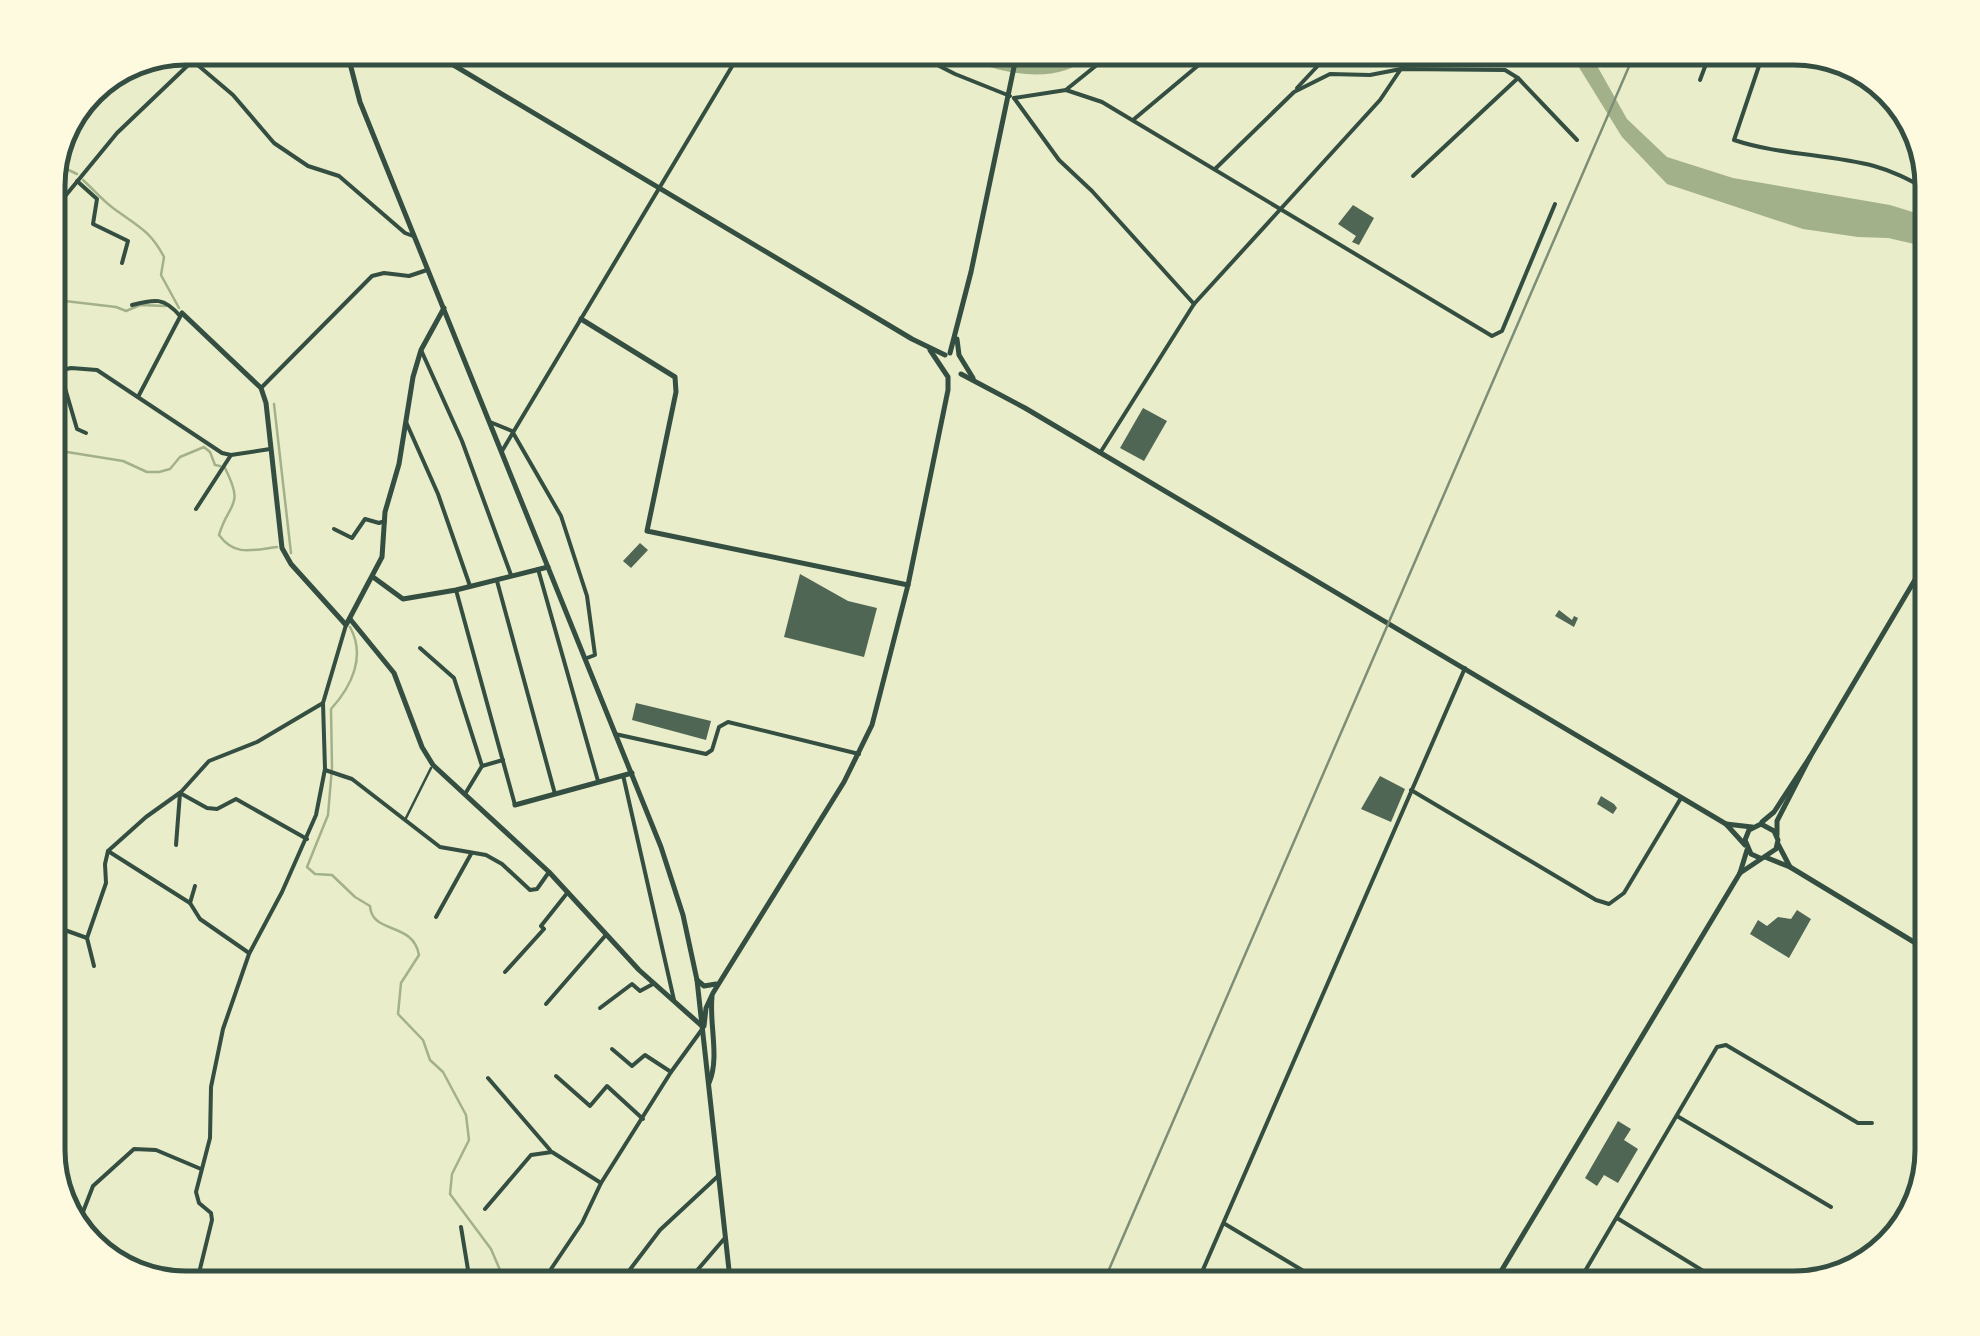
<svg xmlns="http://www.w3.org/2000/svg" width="1980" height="1336" font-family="Mulish,sans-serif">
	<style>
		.water { fill: #a3b18a }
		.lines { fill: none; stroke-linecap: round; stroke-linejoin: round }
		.stream { stroke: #a3b18a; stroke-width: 2.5 }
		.building { fill: #4f6655 }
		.pedestrian { stroke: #344e41; stroke-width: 2.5 }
		.minor { stroke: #344e41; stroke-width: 4 }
		.tertiary { stroke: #344e41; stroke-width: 5 }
		.secondary { stroke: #344e41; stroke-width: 5 }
		.primary { stroke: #344e41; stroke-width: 5 }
		.rail { stroke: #7c8e77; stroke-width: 2.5 }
		.rim { fill: none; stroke: #344e41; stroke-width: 5 }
	</style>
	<rect width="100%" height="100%" fill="#e9edc9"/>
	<g class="water">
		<path d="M942,48H976L1035,60L1059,57L1073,48H1099C1089,55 1078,66 1066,70C1027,83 976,65 942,48Z"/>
		<polygon points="1567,48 1587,48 1627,119 1667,157 1733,178 1890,205 1932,218 1932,248 1888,238 1858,237 1803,229 1667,184 1622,137"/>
	</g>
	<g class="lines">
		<g class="stream">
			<polyline points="54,163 77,174"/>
			<path d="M83,180C93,189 102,200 113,208C136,225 150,230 164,257L161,275L179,308"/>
			<polyline points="48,299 116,307 126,311 140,305 166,306"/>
			<polyline points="274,404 291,553"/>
			<polyline points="48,459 59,453 67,452 123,461 147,472 159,472 170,469 180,457 204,447 210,452 215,465 220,466"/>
			<path d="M225,468C245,508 229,501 219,535C235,557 253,550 277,547"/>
			<path d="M350,627C366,656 352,686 331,709L332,767L328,815L307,867L315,874L332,875L355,897L370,906C372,935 413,921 419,955L401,983L398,1014L423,1040L430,1060L443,1072L466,1115L469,1140L452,1174L450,1194L491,1249L506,1284"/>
		</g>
	</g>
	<g class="building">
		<polygon points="1353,205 1374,218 1359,245 1352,242 1356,236 1338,224"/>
		<polygon points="1143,408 1167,421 1144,461 1120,448"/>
		<polygon points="640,543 648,550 631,568 623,561"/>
		<polygon points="800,574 848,601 877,608 864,657 784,637"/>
		<polygon points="1559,610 1572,620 1574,616 1578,618 1574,627 1555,616"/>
		<polygon points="636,703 711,721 706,740 632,720"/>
		<polygon points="1380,776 1405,789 1391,822 1361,809"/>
		<polygon points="1601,796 1614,804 1617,808 1613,814 1597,804"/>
		<polygon points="1797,910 1811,919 1789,958 1750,934 1758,920 1767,926 1778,917 1791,919"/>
		<polygon points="1618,1121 1631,1129 1624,1140 1638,1149 1618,1183 1604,1175 1597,1186 1585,1178"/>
	</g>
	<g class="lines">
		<polyline class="pedestrian" points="406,818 431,768"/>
		<g class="minor">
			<polyline points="336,48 347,53"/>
			<polyline points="904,48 955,74 1010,96"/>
			<path d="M1765,48L1734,140C1779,155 1828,154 1874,166C1896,172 1913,182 1932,192"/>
			<polyline points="178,51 191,63"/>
			<polyline points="193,61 233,95 274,143 308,166 339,176 405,233 413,236"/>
			<polyline points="1700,80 1712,48"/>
			<polyline points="1297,88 1325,58 1315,48"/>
			<polyline points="1067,89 1118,48"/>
			<polyline points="1014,98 1066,90 1102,102 1492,336 1502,331 1555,204"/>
			<polyline points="1014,98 1059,160 1092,191 1194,304"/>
			<polyline points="1133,120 1219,48"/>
			<polyline points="1215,169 1294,92 1330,74 1370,75 1401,69 1505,70 1518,78 1577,140"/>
			<polyline points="1413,176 1518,78"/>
			<polyline points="77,181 97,199 93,224 128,241 122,263"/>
			<polyline points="48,217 117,133 206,48"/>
			<path d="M132,305C155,299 164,297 180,316"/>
			<polyline points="421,350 462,441 511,575"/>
			<polyline points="60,371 77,429 86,433"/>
			<polyline points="48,373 71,368 97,370 222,453 231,455 270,449"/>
			<polyline points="261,388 372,276 384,273 409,276 427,270"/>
			<polyline points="138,397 182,313"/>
			<polyline points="406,422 438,494 470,586"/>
			<polyline points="490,422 512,431 561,516 587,596 595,655 587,658"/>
			<polyline points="502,451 743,48"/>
			<polyline points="1100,453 1194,304 1380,100 1415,48"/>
			<polyline points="196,509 231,455"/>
			<polyline points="334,529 352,538 365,519 379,523 385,521"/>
			<polyline points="538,569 598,781"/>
			<polyline points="497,581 555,794"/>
			<polyline points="456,590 515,805"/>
			<polyline points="420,648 454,678 482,766"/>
			<polyline points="615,734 706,754 712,750 719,727 728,722 859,754"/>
			<polyline points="325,770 352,779 440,847 486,855 502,864 530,890 537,889 549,872"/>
			<polyline points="623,775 674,1000"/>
			<polyline points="1411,790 1596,900 1609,904 1624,893 1681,798"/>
			<polyline points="180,793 207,808 217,809 236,799 307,839"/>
			<polyline points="465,794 482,766 503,760"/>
			<polyline points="176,845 180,793"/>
			<polyline points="108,851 190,903 200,919 249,953"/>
			<polyline points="190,903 195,886"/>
			<polyline points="436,917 471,854"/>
			<polyline points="48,924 87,938"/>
			<polyline points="94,966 87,938 106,883 105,864 108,851 146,817 181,792 209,761 257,742 323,703"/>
			<polyline points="505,972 544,929 541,926 568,892"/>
			<polyline points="546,1004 605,936"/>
			<polyline points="600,1008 632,984 640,991 653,984"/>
			<polyline points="612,1049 632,1066 645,1055 671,1072"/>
			<polyline points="556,1076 590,1106 607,1086 643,1119"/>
			<polyline points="488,1078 550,1150"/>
			<polyline points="1677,1116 1831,1207"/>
			<polyline points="485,1209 531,1155 552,1152 601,1183"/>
			<polyline points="1617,1218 1731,1288"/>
			<polyline points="1225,1224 1332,1288"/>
			<polyline points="461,1227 471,1288"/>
			<polyline points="76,1230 93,1186 134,1149 156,1150 201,1169"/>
			<polyline points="622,1280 660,1230 717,1177"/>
			<polyline points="200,1288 199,1273 212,1220 211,1213 199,1203 196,1192 210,1138 211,1087 223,1029 249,954 282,892 316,815 325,769 323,703 346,625"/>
			<polyline points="501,1288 513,1288"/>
			<polyline points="546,1288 551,1269 582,1223 601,1183 671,1072 703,1028"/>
			<polyline points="682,1288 724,1239"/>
			<polyline points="1195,1288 1465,668"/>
			<polyline points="1575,1288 1717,1047 1726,1045 1858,1123 1872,1123"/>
		</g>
		<g class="tertiary">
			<polyline points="182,313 261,388 266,403 282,548 291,564 346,625 382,557 385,512 399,464 413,377 421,350 444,308"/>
			<polyline points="581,319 675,377 676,392 647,531 908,585"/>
			<polyline points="373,577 403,599 456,590 548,567"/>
			<polyline points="350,619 394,673 422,747 433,765 549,872 639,970 703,1027"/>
			<polyline points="515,805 632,773"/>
			<polyline points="1491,1288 1740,873"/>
		</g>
		<g class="secondary">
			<polyline points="425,48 912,339 945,355"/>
			<polyline points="957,339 959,355 973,378"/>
			<polyline points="950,353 971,272 1018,48"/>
			<polyline points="961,374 1025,408 1726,824 1745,845"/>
			<polyline points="1762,822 1774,812 1810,757"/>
			<polyline points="1726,824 1752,827"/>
			<polyline points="1777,835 1777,821 1810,757 1932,551"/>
			<polyline points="1778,844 1790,867"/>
			<polyline points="1765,857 1790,867 1932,953"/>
			<polyline points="1740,873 1776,849 1778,840 1774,831 1761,824 1749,830 1745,840 1751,854 1760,858"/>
			<polyline points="1740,873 1747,850"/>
			<polyline points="697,980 704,986 716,984"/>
			<polyline points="704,1026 706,1008 713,993 844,782 872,725 908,585 948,390 948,377 930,350"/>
			<path d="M709,1083C720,1058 709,1024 712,997"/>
		</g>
		<polyline class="primary" points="346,48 360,102 661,847 683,915 697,980 731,1288"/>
		<polyline class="rail" points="1101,1288 1637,48"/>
	</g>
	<path d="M0 0H1980V1336H0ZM186 65H1794A121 121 0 0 1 1915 186V1150A121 121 0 0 1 1794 1271H186A121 121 0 0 1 65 1150V186A121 121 0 0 1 186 65Z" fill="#fefae0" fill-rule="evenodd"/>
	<path class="rim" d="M186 65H1794A121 121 0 0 1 1915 186V1150A121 121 0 0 1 1794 1271H186A121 121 0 0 1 65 1150V186A121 121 0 0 1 186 65Z"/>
</svg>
